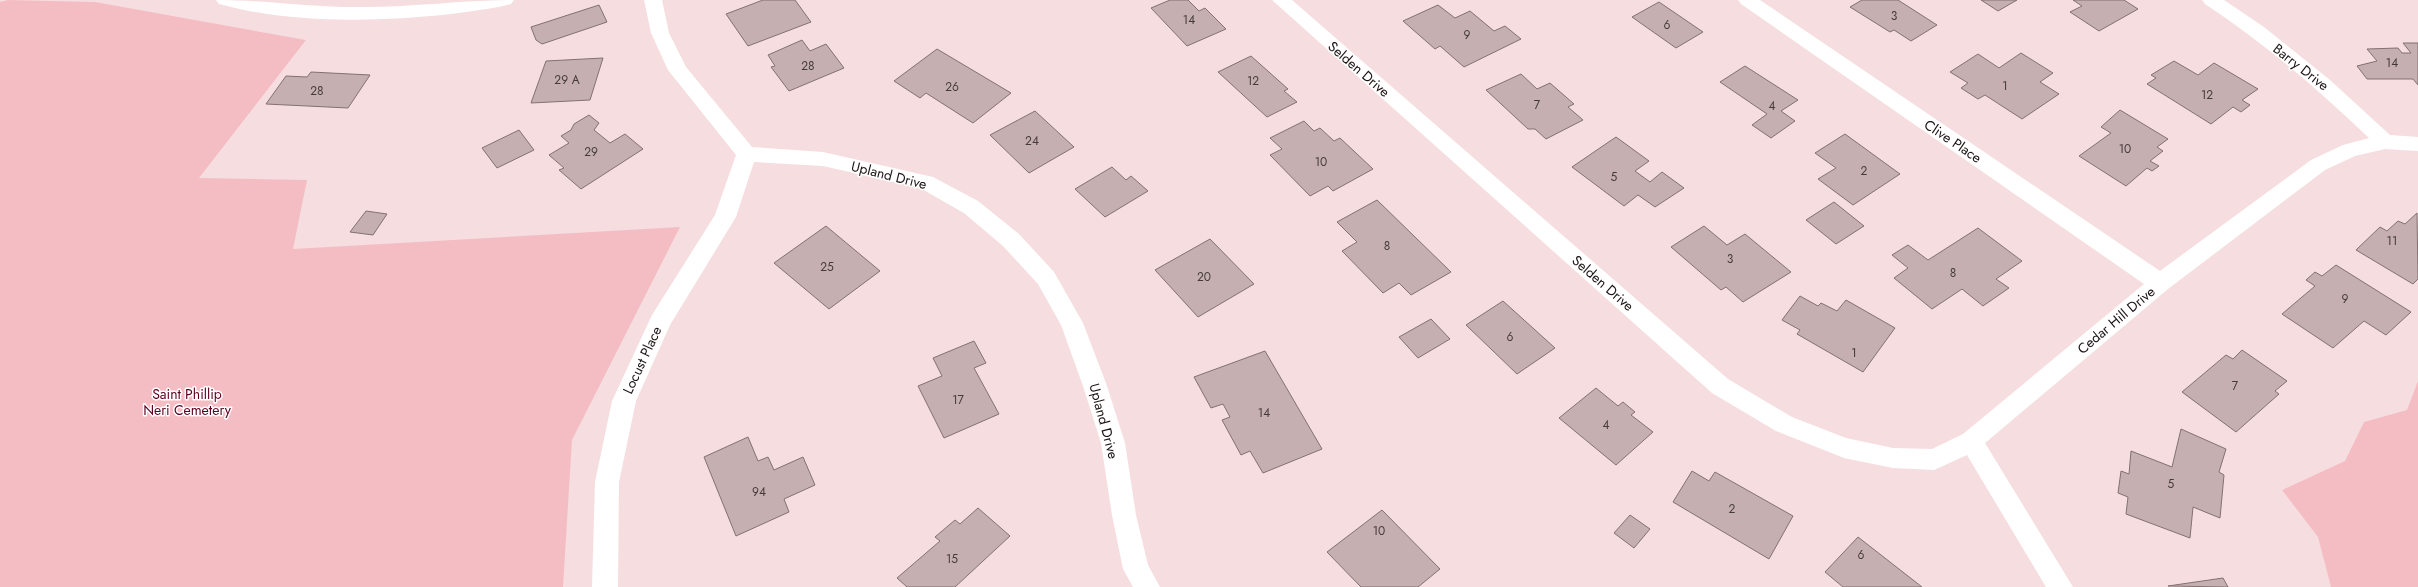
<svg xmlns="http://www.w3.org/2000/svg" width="2418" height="587" font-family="Jost,sans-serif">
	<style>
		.green { fill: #f4bdc3 }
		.building { fill: #c5afb1; stroke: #847071 }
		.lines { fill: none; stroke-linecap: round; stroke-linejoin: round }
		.street { fill: #fff; fill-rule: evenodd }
		.labels { text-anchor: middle; stroke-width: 3; stroke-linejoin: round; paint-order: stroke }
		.number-label { font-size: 12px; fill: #453a3a }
		.street-label { font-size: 14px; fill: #1a1313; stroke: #fff }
		.park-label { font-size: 14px; fill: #5a001e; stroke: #fff }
	</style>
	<rect width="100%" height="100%" fill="#f6dee0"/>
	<g class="green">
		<polygon points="8,0 95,2 306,40 199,178 307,180 293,249 680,227 572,440 563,587 0,587 0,2"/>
		<polygon points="2418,374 2418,587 2331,587 2318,537 2282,490 2345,461 2364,422 2407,410 2418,381"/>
	</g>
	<g class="building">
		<polygon points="763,0 795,0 811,22 748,46 726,14"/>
		<polygon points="1170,0 1188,0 1199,11 1205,8 1226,29 1187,46 1151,8"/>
		<polygon points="1862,0 1898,0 1937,25 1911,41 1894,30 1890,32 1850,7"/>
		<polygon points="1981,0 2017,0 1998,11"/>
		<polygon points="2073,0 2124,0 2138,9 2099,31 2070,12 2082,6"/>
		<polygon points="1659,2 1703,32 1676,48 1632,17"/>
		<polygon points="599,5 607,22 542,44 536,40 531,27"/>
		<polygon points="1438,5 1455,18 1470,11 1494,31 1505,26 1521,39 1464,67 1440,46 1435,49 1403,21"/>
		<polygon points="802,40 810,51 826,44 844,68 789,91 771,67 775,66 768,55"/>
		<polygon points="2403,43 2418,43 2418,85 2413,79 2367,79 2357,66 2377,61 2367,49 2398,48 2402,53 2411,53"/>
		<polygon points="937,49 1011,93 973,123 926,93 920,98 894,81"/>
		<polygon points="2021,53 2053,73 2040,82 2059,94 2022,119 1985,95 1978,99 1961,88 1968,83 1950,72 1978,54 1999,68"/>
		<polygon points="1251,56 1288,89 1284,91 1297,102 1267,117 1218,72"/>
		<polygon points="603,58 590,100 531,103 546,61"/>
		<polygon points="2174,61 2198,75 2214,63 2258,89 2242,100 2250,105 2241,112 2233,107 2211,124 2147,84 2156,78 2151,75"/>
		<polygon points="1745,66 1798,100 1781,111 1795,121 1771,138 1752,125 1767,114 1720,82"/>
		<polygon points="311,72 370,75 348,108 266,104 286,76 307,77"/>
		<polygon points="1521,74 1537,89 1550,83 1574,104 1568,107 1583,120 1546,139 1535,129 1528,129 1486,90"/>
		<polygon points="2120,110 2168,139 2157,147 2163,151 2150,161 2159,166 2152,171 2147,168 2126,186 2079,156 2111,133 2101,127"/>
		<polygon points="1035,111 1074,147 1029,173 990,135"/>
		<polygon points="589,115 599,123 594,130 610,143 625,134 643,149 581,189 559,170 564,168 549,155 569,143 561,136 571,130 574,124"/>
		<polygon points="1304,121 1314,131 1320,128 1334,141 1340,138 1373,169 1333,191 1328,186 1310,196 1270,155 1282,149 1270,138"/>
		<polygon points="519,130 534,150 497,168 482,148"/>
		<polygon points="1845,134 1900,174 1853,205 1818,179 1836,168 1815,153"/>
		<polygon points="1616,137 1649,161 1635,171 1650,182 1662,172 1684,188 1655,207 1638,195 1624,206 1572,167"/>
		<polygon points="1112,167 1126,180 1131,176 1148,191 1105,217 1075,189"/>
		<polygon points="1377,200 1451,272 1411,295 1399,283 1383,293 1342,251 1357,242 1337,222"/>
		<polygon points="1834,202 1864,226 1836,244 1806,220"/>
		<polygon points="366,211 387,214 373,235 350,232"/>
		<polygon points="2417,213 2418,279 2413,284 2356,250 2380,227 2387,231 2398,221 2405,224"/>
		<polygon points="826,226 880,271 829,309 774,263"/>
		<polygon points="1704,226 1727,245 1745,234 1791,272 1743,302 1726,287 1721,290 1671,247"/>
		<polygon points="1978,228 2022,261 1996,279 2009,288 1983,306 1962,289 1932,309 1894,278 1908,268 1892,255 1908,245 1928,260"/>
		<polygon points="1210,239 1254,284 1198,317 1155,270"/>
		<polygon points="2336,265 2411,312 2386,335 2364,321 2333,348 2282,314 2315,286 2306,280 2315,272 2322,276"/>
		<polygon points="1800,296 1818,306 1821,303 1837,311 1846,300 1895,328 1863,372 1797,334 1800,330 1782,320"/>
		<polygon points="1503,301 1555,348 1517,374 1466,325"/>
		<polygon points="1431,319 1450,339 1418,358 1399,337"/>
		<polygon points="974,341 986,363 974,368 999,414 944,438 918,386 942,376 933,358"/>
		<polygon points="2242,350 2287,381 2275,391 2279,394 2236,432 2182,392 2226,355 2233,359"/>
		<polygon points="1265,351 1322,449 1263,473 1250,451 1241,455 1222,420 1230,417 1223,404 1211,408 1194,377"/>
		<polygon points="1596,388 1618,406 1623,402 1635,412 1631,415 1653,432 1616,465 1559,418"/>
		<polygon points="2181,429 2226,449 2219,472 2224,475 2220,518 2193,507 2190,538 2126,514 2128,497 2118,493 2121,471 2129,474 2131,451 2172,467"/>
		<polygon points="748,437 758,461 768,457 774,470 803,457 815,485 784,499 789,512 736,536 704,457"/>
		<polygon points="1692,471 1709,481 1715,472 1793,516 1769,559 1673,502"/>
		<polygon points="978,508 1010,536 955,587 907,587 897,578 940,541 935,537 955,520 960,524"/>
		<polygon points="1382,510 1440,569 1418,587 1361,587 1327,552"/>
		<polygon points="1630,515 1650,529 1634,548 1614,533"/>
		<polygon points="1858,537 1922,587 1843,587 1825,572"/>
		<polygon points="2223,578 2228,587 2168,586"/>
	</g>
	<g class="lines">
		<g class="street">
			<path d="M216 0C266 0 315 8 365 7 415 7 464 0 514 0L511 4C492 9 471 11 451 14 376 22 293 24 219 4Z"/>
			<polygon points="644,0 662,0 669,33 686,67 752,147 823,152 933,177 978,201 1019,234 1054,272 1083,323 1107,386 1125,443 1136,515 1148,565 1160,587 1133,587 1123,569 1112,515 1101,443 1083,386 1061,325 1038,284 1003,246 964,213 920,188 823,166 754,162 736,217 670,325 636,401 619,482 618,587 592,587 595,482 612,401 652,315 715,215 736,155 668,70 651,33"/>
			<path d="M1272 0H1292L1728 379 1792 417 1846 438 1893 448 1932 449 1963 434 2144 284 1741 4 1738 0H1760L2160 271 2311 160 2343 145 2369 138C2318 89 2264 43 2205 4L2202 0H2224L2264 27 2330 80 2390 135 2418 137V151L2385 149 2355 156 2325 170 2168 289 1985 443 2073 587H2046L1967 455 1934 470 1893 468 1844 458 1776 431 1712 393Z"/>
		</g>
	</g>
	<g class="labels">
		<g class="number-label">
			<text x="1894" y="20">3</text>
			<text x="1189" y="24">14</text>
			<text x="1667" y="29">6</text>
			<text x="1467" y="39">9</text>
			<text x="2392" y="67">14</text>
			<text x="808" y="70">28</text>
			<text x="567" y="84">29 A</text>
			<text x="1253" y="85">12</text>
			<text x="2005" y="90">1</text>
			<text x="952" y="91">26</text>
			<text x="317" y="95">28</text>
			<text x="2207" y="99">12</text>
			<text x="1537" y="109">7</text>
			<text x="1772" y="110">4</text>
			<text x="1032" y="145">24</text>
			<text x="2125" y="153">10</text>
			<text x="591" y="156">29</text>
			<text x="1321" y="166">10</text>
			<text x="1864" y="175">2</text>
			<text x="1614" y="181">5</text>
			<text x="2392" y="245">11</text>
			<text x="1387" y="250">8</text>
			<text x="1730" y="263">3</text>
			<text x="827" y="271">25</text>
			<text x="1953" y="277">8</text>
			<text x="1204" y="281">20</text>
			<text x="2345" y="303">9</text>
			<text x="1510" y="341">6</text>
			<text x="1854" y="357">1</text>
			<text x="2235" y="390">7</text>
			<text x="958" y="404">17</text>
			<text x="1264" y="417">14</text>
			<text x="1606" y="429">4</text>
			<text x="2171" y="488">5</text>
			<text x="759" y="496">94</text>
			<text x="1732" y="513">2</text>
			<text x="1379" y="535">10</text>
			<text x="1861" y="559">6</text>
			<text x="952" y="563">15</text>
		</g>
		<g class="street-label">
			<text transform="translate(2301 67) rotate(38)" y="5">Barry Drive</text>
			<text transform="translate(1359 69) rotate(41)" y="5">Selden Drive</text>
			<text transform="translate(1953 141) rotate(34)" y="5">Clive Place</text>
			<text transform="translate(889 175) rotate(14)" y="5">Upland Drive</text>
			<text transform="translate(1603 283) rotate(41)" y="5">Selden Drive</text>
			<text transform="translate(2116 320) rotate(-40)" y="5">Cedar Hill Drive</text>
			<text transform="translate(642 360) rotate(-65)" y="5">Locust Place</text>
			<text transform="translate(1104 421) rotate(75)" y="5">Upland Drive</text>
		</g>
		<g class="park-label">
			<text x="187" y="399">Saint Phillip<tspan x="187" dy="16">Neri Cemetery</tspan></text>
		</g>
	</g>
</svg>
